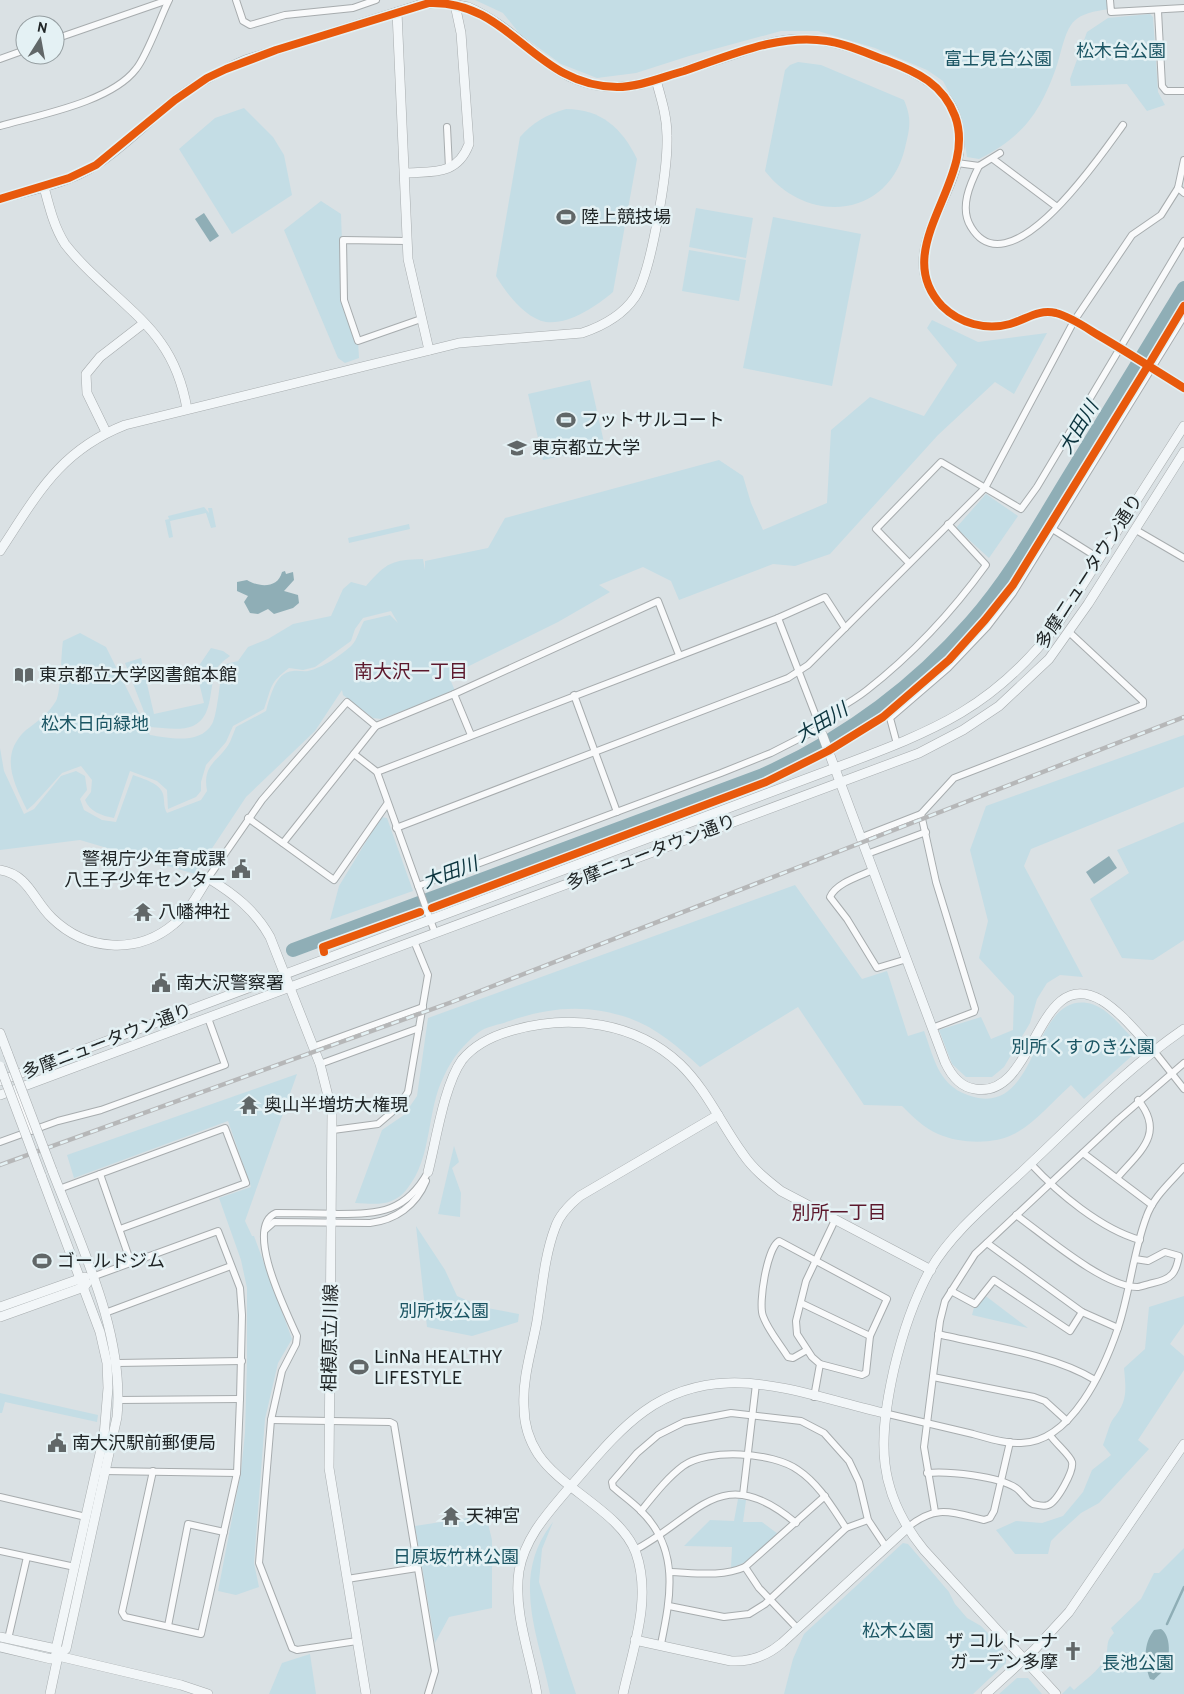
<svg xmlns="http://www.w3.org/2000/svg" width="1184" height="1694" font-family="Overpass,'Noto Sans JP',sans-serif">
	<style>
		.green { fill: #c4dde5 }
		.water { fill: #8faeb6 }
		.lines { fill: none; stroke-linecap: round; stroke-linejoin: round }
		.stream { stroke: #8faeb6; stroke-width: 2.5 }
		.river { stroke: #8faeb6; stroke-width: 14 }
		.street-casing { stroke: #a7acae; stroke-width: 8 }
		.secondary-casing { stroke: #a7acae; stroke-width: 10 }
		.street { stroke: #f9fafb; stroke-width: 6 }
		.secondary { stroke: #f2f6f8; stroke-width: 9 }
		.rail-casing { stroke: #b6b7b8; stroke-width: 4.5 }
		.rail { stroke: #e4f1f4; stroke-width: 2.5; stroke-dasharray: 8; stroke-linecap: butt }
		.secondary-bridge-casing { stroke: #a7acae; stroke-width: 10; stroke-linecap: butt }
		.secondary-bridge { stroke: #f2f6f8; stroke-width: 9 }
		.cycleway-casing { stroke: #e4f1f4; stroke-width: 11 }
		.cycleway { stroke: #e8590c; stroke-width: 8 }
		.labels { text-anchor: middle; stroke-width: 5; stroke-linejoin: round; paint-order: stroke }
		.park-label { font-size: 18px; fill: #1b5563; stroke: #e4f1f4 }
		.poi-label { font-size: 18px; fill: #202526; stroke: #e4f1f4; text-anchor: start }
		.street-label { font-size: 18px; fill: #202526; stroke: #e4f1f4 }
		.water-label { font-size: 19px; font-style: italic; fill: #0a333d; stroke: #e4f1f4 }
		.neighbourhood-label { font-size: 19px; fill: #5c182c; stroke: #e4f1f4 }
	</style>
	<rect width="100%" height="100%" fill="#dae1e4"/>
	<g class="green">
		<path d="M475 0H1108L1109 9C1096 11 1079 13 1071 25 1064 35 1061 53 1057 65 1041 112 1023 137 979 159L967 157 960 113 943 81 927 70 875 48 818 31H781L689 56 636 73 597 78 561 64 520 34 503 13Z"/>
		<polygon points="1150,14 1153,17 1158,92 1165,105 1147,111 1127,84 1071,86 1070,79 1087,32 1108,18"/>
		<path d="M798 62 821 65 904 100C912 119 910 128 905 148 888 219 807 225 765 171L785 70 790 65Z"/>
		<polygon points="244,108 273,137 284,155 292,195 232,234 179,149 215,118"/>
		<path d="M566 109C601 109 622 128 637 159L613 292C597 306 568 325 546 322 525 318 506 293 496 276L520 137C533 122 546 115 566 109Z"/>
		<polygon points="321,201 341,214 344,300 358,341 359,358 345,363 338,358 284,230"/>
		<polygon points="696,208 753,218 746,258 689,247"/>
		<polygon points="773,217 861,234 832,386 743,368"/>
		<polygon points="689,250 746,260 739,301 682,291"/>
		<path d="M932 320 978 342 1047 333 1014 394 995 382 938 435 830 554 795 566 773 564 679 600 671 581 643 567 599 585 610 592 558 622 467 667 450 679 455 691 381 719 373 718 343 695 342 690 315 731 246 797 195 874 80 840 0 850V748L4 771 24 814 34 809 61 776 76 771 85 776 87 790 80 799 84 810 102 820 116 822 133 775C143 779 160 783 163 794 165 801 163 806 167 813L201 800 207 791C202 763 219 762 230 742 232 737 234 732 236 727L266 711C270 698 275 672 293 671 298 670 303 672 308 671 322 668 342 655 352 645 357 640 360 628 364 621L390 615 398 623 391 611 363 618 355 629 351 641 315 667 303 670 289 668C269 683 272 687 264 709L233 726 226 742 206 765 201 782V791L196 797 168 809 167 790 157 781 130 771 114 818C102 816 89 811 85 800L91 792 92 780 81 766 62 773 34 804 27 810C12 780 0 754 26 730 37 722 49 713 56 701 61 693 61 653 63 641L80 633 106 647 150 735C169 738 200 745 212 724 217 716 220 681 222 670L226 664 238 661 248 647 268 639 293 624 331 616 343 589 351 582 366 586C387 562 392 560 423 559L425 570V561L488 548 505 518 719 460 743 476 751 503 763 530 827 503 831 430 870 397 924 416 957 365 927 328Z"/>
		<polygon points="590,380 605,447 543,460 528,394"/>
		<polygon points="986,494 1018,516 989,558 956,528"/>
		<polygon points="204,507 209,513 208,508 212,508 216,527 211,528 206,513 170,521 173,537 169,538 165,520 169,519 168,516"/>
		<polygon points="409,524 410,529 349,543 348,538"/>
		<path d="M211 648 223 651 230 656C223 661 217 666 215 673 209 690 213 717 193 726 181 731 163 728 150 727L125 663 141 658 154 714 204 703 196 670Z"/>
		<polygon points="1184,735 1184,787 1031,849 1024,866 1083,977 1060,975 1047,983 1037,999 1030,1023 1004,1067 992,1077 966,1077 952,1064 939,1030 981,1017 991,1039 1013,1030 1014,996 979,958 988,921 970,850 986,806"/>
		<polygon points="381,817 387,818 413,891 330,920 339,886"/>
		<polygon points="1184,822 1184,940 1153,960 1122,958 1090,899 1129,873 1117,850"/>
		<path d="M795 885 862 979 887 971 908 1036 924 1031C935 1061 939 1088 974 1097 1039 1114 1031 995 1087 1003 1106 1005 1124 1030 1137 1043L1135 1053 1084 1099 1071 1085C1053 1101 1037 1121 1016 1133 994 1145 961 1144 938 1134 924 1128 912 1116 902 1106L864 1105 798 1007 700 1067C678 1047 657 1028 629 1018 585 1003 547 1007 504 1023 496 1025 486 1027 479 1032 464 1044 452 1058 444 1076 426 1111 433 1157 407 1189 393 1207 376 1204 355 1203L382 1130 404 1115 417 1096 428 1018Z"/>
		<polygon points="297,1074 245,1221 252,1236 254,1236 292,1339 278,1363 265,1419 254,1563 259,1587 236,1595 218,1591 241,1472 245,1433 247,1362 247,1288 241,1260 219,1198 251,1187 228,1121 74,1178 67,1155"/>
		<polygon points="454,1146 459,1162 452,1168 461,1193 460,1217 438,1214"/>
		<polygon points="416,1226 445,1270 457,1296 482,1307 519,1314 518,1322 472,1336 427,1327"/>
		<polygon points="983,1294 1028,1328 972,1315 975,1304"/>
		<path d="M1184 1296V1324L1170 1344 1184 1356V1370L1138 1440 1149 1449 1099 1503 1081 1513 1059 1533 1051 1541 1048 1554H1015L996 1530 1016 1521 1042 1523 1063 1516 1083 1492 1092 1470 1111 1455 1103 1445C1106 1438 1109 1425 1113 1419 1128 1401 1126 1390 1124 1368L1145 1349 1149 1307Z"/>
		<polygon points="0,1393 98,1415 97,1422 5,1402 2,1413 0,1413"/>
		<polygon points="738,1499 746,1500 743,1522 762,1522 778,1534 748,1561 731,1568 732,1547 684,1546 710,1520 734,1521"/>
		<polygon points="486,1515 492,1540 492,1608 449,1617 435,1643 415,1526"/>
		<path d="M553 1522 542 1549 539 1582 576 1694H550C538 1634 510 1576 553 1522Z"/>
		<polygon points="903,1543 908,1544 949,1592 955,1604 967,1618 981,1626 996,1641 1006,1654 1006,1663 973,1694 784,1694 793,1659 804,1634"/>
		<path d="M1184 1548V1694H1062L1070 1686 1074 1690C1084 1681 1099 1671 1105 1658 1110 1646 1104 1643 1114 1633L1111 1628 1141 1599 1154 1573H1159Z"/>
		<polygon points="310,1654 316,1694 269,1694 282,1663"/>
		<polygon points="1017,1678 1028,1678 1042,1694 999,1694"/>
	</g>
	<g class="water">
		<polygon points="204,213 219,236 210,242 195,219"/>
		<path d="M285 571 286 574 293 572 294 580 284 591 298 595 299 603 293 608 274 614 268 609 258 614 250 613 244 602 248 596 237 591V582L247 580C258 587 278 589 282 572Z"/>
		<polygon points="1109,856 1117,868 1094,884 1086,872"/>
		<path d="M1161 1629C1171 1635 1171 1658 1164 1669 1162 1673 1157 1676 1154 1680L1150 1679C1144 1663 1143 1644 1154 1630Z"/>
	</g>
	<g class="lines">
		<polyline class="stream" points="1167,1624 1184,1587"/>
		<path class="river" d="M293 950 763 775C843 739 914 687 971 622 1010 578 1038 527 1068 478 1107 415 1145 351 1184 288"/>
		<g class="street-casing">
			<g id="street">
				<polyline points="236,0 243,21 250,25 285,15 353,8 376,0"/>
				<polyline points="1110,0 1111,12 1184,8"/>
				<polyline points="1158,11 1162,86 1166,91 1184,91"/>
				<polyline points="55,39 168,0"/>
				<polyline points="0,59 25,50"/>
				<path d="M0 126C39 115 111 102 136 69 147 56 160 18 169 0"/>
				<polyline points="447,127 449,168"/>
				<polyline points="993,159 1057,207"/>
				<polyline points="957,163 979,166 1000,153"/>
				<path d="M979 166C970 184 959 208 971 227 1010 292 1103 152 1123 125"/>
				<polyline points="1178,188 1184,193"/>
				<polyline points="407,241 343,240 344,300 358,341 421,319"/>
				<polyline points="1054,530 1100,559"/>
				<polyline points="1136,530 1184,558"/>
				<polyline points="909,563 876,529 941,462 1021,509 1037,487 1184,241"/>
				<polyline points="778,618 819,724"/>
				<polyline points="454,694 471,735"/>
				<polyline points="574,695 617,812"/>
				<path d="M818 721C834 711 852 702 867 690 913 654 952 612 986 565L948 524"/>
				<polyline points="897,744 890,718 948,668 987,627 1013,593 1184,316"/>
				<polyline points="354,754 377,772 435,933"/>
				<polyline points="377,772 778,618 825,597 845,628"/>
				<polyline points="921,814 936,882 975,1009 974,1012 932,1028"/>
				<polyline points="248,818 334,880 387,804"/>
				<polyline points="396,828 788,678 808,665 985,488 1074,321 1132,235 1161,215 1178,188 1184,160"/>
				<polyline points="862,837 921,814 954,778 1143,705 1143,701 1069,632"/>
				<polyline points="283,843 376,726 454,694 658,601 679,655"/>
				<polyline points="867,854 926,832"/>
				<path d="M873 870C860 876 836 883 830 897L847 919 877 968 907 959"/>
				<polyline points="208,878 262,800 347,702 376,726"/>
				<polyline points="418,886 721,773 771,753 820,728"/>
				<polyline points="313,1047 423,1007"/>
				<polyline points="1154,1051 1184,1089"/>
				<polyline points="320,1064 419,1028"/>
				<polyline points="16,1089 31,1131"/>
				<polyline points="333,1130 378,1124 398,1107 408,1092 428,975 414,941"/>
				<polyline points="0,1142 58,1121 101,1110 225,1065 208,1018"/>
				<polyline points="1083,1153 1152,1205"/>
				<path d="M1031 1164C1058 1193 1101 1229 1140 1240"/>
				<polyline points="100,1174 131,1263"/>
				<path d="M1117 1178C1139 1152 1166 1134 1138 1100"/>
				<polyline points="59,1189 225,1128 246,1183 120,1229"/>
				<path d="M1016 1215C1044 1235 1105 1288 1138 1287 1143 1286 1149 1284 1153 1283 1172 1279 1176 1273 1179 1256L1165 1252 1148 1261 1135 1259"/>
				<path d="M265 1230 274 1222 370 1223C395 1220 416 1206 426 1181"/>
				<polyline points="987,1243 1082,1312 1118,1328"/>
				<polyline points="92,1277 218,1231 240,1288 242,1315 240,1399 237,1473 201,1634 125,1617 122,1612 153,1471"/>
				<polyline points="951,1291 975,1304 994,1280 1070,1331 1082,1312"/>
				<polyline points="801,1303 870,1336"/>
				<polyline points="105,1313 231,1266"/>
				<path d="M938 1334C987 1346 1053 1354 1095 1380"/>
				<path d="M807 1350 793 1358 788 1357C780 1344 768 1330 763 1316 758 1304 767 1248 779 1241L887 1299 870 1336 866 1373 862 1375 820 1364"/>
				<polyline points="117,1363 242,1361"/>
				<polyline points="933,1377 1034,1397 1045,1401 1067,1421"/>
				<polyline points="814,1397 820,1364 812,1357 797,1334 796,1321 806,1281 835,1220"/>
				<polyline points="118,1400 240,1399"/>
				<path d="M884 1413C914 1420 943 1427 973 1434 988 1438 1005 1444 1021 1443 1072 1442 1104 1369 1118 1328 1130 1292 1133 1253 1146 1218 1153 1197 1170 1183 1184 1167"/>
				<polyline points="271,1420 390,1422 394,1424 435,1671 428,1694"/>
				<polyline points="103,1471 237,1473"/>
				<path d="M927 1473C948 1471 998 1476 1016 1488 1022 1492 1026 1500 1033 1504 1038 1505 1043 1507 1048 1505 1057 1502 1074 1471 1072 1462 1070 1455 1055 1443 1050 1435"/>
				<polyline points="743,1495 756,1384"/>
				<polyline points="0,1497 86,1517"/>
				<path d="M641 1511C654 1495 667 1478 683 1466 708 1448 773 1452 798 1470 819 1484 832 1507 846 1528"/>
				<polyline points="935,1512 924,1447 940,1321 945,1301 975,1254 1119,1119 1184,1063"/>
				<path d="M907 1528C935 1504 951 1512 984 1520L990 1518 994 1511 1010 1442"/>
				<path d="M635 1550C699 1516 721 1460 796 1523"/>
				<polyline points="0,1551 75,1567"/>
				<polyline points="745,1567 759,1588 798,1629"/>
				<path d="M671 1572C696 1573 722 1577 745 1567L825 1496"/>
				<polyline points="347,1579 417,1568"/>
				<polyline points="669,1606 724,1617 749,1614 765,1604 846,1528 868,1520"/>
				<polyline points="168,1626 188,1524 224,1532"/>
				<polyline points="8,1639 27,1557"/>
				<path d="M357 1641 297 1650 292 1648 259 1563 271 1420 282 1371 296 1344 297 1336C287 1313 243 1227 276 1213 297 1213 317 1213 338 1214 380 1214 406 1212 428 1172"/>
				<path d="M661 1644C671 1596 680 1548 640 1510 632 1502 622 1495 613 1487L612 1482 637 1453 658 1435 684 1422 731 1413 801 1421 824 1433 849 1461 859 1482 868 1520 886 1547"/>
			</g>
		</g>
		<g class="secondary-casing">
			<g id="secondary">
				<path d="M468 7C534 35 556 102 642 84 672 75 702 65 732 55 750 49 769 42 787 40 819 36 846 45 875 56 921 74 965 91 959 151 954 202 895 255 941 305 959 324 988 331 1013 323 1029 317 1039 310 1056 313 1072 317 1086 328 1100 336 1128 353 1156 370 1184 388"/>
				<polyline points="397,12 408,259 429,350"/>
				<path d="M405 173C433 171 457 176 469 144L461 33 454 0"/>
				<path d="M44 187C49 206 54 227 65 244 75 257 87 269 99 280 144 322 176 344 187 409"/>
				<path d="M0 199C32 190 68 183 96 165 125 146 149 120 176 99 197 83 220 71 245 60L397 12 419 5 441 2"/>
				<polyline points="106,432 87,393 86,374 100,357 144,323"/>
				<path d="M0 551C37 495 59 451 125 425L459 343 582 333C603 326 622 316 635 297 652 271 668 168 667 136 667 116 661 98 656 80"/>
				<path d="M822 734 945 1062C951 1075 960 1087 975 1089 1036 1100 1036 963 1101 1000 1121 1012 1138 1034 1154 1051"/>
				<path d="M0 870C29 875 33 900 52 918 86 951 137 955 174 924 189 912 198 894 208 878 234 894 255 910 270 937L320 1064 332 1112 329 1468 366 1694"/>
				<polyline points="0,1033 8,1054"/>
				<path d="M0 1081 835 768C933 731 994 709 1059 622L1184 426"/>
				<polyline points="0,1095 919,753 963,730 999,706 1049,659 1088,604 1184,452"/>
				<path d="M428 1172C436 1141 444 1085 462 1060 475 1044 495 1035 514 1030 571 1014 635 1022 680 1064 707 1090 721 1124 743 1154 753 1169 767 1180 781 1191L931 1270"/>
				<polyline points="41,1175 100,1332 107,1363 108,1388 104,1436 56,1649 58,1656 50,1694"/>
				<polyline points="0,1307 85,1277"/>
				<polyline points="0,1317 84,1287 87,1283"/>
				<polyline points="0,1637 56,1649"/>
				<path d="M635 1640 731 1661C750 1662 768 1655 782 1643L907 1528"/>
				<path d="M0 1647 51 1659 66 1649 117 1417C125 1334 81 1246 52 1170"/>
				<polyline points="58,1656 181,1685 208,1694"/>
				<path d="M537 1694C530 1654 513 1611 519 1571 525 1537 548 1513 569 1488 616 1435 650 1386 728 1383 778 1381 835 1402 884 1413"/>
				<path d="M623 1694C633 1648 652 1599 636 1553 621 1512 562 1490 538 1454 529 1440 524 1424 524 1407 522 1379 532 1349 537 1321 542 1291 544 1257 555 1228 559 1215 569 1205 580 1196L718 1115"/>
				<polyline points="986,1694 1035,1649 1069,1612 1184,1444"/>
				<path d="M1056 1694 924 1550C876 1491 878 1440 894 1369 902 1335 913 1301 930 1270 954 1229 994 1199 1028 1166 1078 1119 1127 1068 1184 1029"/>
			</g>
		</g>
		<use href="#street" class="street"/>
		<use href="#secondary" class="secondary"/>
		<g class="rail-casing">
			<polyline id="rail" points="0,1165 452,1002 1184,717"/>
		</g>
		<use href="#rail" class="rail"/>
		<g class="secondary-bridge-casing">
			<g id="secondary-bridge">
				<polyline points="441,2 468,7"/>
				<polyline points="8,1054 52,1170"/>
				<polyline points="0,1066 41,1175"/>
			</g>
		</g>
		<use href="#secondary-bridge" class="secondary-bridge"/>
		<g class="cycleway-casing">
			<g id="cycleway">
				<path d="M0 199 69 178 96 165 175 100 207 78 226 69 276 50 429 3C511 0 533 86 617 87 640 87 662 77 684 71 729 56 779 33 827 41 848 44 868 54 888 61 917 72 943 84 955 116 979 180 887 248 942 306 959 323 986 331 1010 324 1027 319 1038 309 1056 313 1071 317 1085 327 1098 335 1127 352 1155 370 1184 388"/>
				<polyline points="1151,361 1184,306"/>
				<polyline points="432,908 766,782 828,751 883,717 949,660 985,620 1013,585 1146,369"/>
				<polyline points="324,952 323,947 420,912"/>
			</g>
		</g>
		<use href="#cycleway" class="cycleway"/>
	</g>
	<defs>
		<g id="stadium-bare" transform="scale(1.5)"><path d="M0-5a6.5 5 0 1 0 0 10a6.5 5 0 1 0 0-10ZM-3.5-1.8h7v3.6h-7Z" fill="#616768" stroke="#e4f1f4" stroke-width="2.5" paint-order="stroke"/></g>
		<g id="university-bare" transform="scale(1.5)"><path d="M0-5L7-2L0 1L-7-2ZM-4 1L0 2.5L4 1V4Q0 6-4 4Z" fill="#616768" stroke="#e4f1f4" stroke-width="2.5" paint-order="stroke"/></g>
		<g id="library-bare" transform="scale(1.5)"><path d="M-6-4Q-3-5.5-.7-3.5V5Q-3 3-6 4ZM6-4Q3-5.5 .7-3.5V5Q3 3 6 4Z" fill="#616768" stroke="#e4f1f4" stroke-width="2.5" paint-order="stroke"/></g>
		<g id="civic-bare" transform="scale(1.5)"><path d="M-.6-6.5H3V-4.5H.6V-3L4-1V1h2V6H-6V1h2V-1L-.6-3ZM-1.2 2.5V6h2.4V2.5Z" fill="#616768" stroke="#e4f1f4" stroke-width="2.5" paint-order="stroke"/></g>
		<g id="temple-bare" transform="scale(1.5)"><path d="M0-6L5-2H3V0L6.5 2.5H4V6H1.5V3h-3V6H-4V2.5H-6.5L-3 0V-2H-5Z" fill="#616768" stroke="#e4f1f4" stroke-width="2.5" paint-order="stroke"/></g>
		<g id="church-bare" transform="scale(1.5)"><path d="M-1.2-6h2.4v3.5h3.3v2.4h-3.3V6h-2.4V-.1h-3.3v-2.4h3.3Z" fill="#616768" stroke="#e4f1f4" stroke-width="2.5" paint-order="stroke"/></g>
	</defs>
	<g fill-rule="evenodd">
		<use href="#stadium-bare" x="566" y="217"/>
		<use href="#stadium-bare" x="566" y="420"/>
		<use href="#university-bare" x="517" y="448"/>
		<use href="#library-bare" x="24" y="675"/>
		<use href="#civic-bare" x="241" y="869"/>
		<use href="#temple-bare" x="143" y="912"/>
		<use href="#civic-bare" x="161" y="983"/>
		<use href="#temple-bare" x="249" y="1105"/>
		<use href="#stadium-bare" x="42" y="1261"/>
		<use href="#stadium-bare" x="359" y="1367"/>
		<use href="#civic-bare" x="57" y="1443"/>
		<use href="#temple-bare" x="451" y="1516"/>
		<use href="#church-bare" x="1073" y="1651"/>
	</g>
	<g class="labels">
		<g class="park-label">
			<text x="1121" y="57">松木台公園</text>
			<text x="998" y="65">富士見台公園</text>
			<text x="95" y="730">松木日向緑地</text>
			<text x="1083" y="1053">別所くすのき公園</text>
			<text x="444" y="1317">別所坂公園</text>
			<text x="456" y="1563">日原坂竹林公園</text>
			<text x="898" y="1637">松木公園</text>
			<text x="1138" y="1669">長池公園</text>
		</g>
		<g class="poi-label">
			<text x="581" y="223">陸上競技場</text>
			<text x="581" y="426">フットサルコート</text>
			<text x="532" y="454">東京都立大学</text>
			<text x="39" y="681">東京都立大学図書館本館</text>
			<text x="226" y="865" text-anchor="end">警視庁少年育成課<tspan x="226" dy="21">八王子少年センター</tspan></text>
			<text x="158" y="918">八幡神社</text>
			<text x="176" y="989">南大沢警察署</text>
			<text x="264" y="1111">奥山半増坊大権現</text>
			<text x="57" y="1267">ゴールドジム</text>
			<text x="374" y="1363">LinNa HEALTHY<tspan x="374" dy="21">LIFESTYLE</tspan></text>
			<text x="72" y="1449">南大沢駅前郵便局</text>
			<text x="466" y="1522">天神宮</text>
			<text x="1058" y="1647" text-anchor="end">ザ コルトーナ<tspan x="1058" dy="21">ガーデン多摩</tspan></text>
		</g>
		<g class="street-label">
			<text transform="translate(1089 571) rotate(-57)" y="6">多摩ニュータウン通り</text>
			<text transform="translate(651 852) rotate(-21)" y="6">多摩ニュータウン通り</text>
			<text transform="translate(107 1041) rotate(-21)" y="6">多摩ニュータウン通り</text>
			<text transform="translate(330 1338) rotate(-89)" y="6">相模原立川線</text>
		</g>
		<g class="water-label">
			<text transform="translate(1078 427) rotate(-59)" y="7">大田川</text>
			<text transform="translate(821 722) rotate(-31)" y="7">大田川</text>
			<text transform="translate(450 872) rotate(-20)" y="7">大田川</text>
		</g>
		<g class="neighbourhood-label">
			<text x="411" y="678">南大沢一丁目</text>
			<text x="839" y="1219">別所一丁目</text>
		</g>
	</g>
	<g transform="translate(40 40) rotate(11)"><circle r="24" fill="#e4f1f4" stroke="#969fa2"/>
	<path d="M0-4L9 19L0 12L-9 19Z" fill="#616768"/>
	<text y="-8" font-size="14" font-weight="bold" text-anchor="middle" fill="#202526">N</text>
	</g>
</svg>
